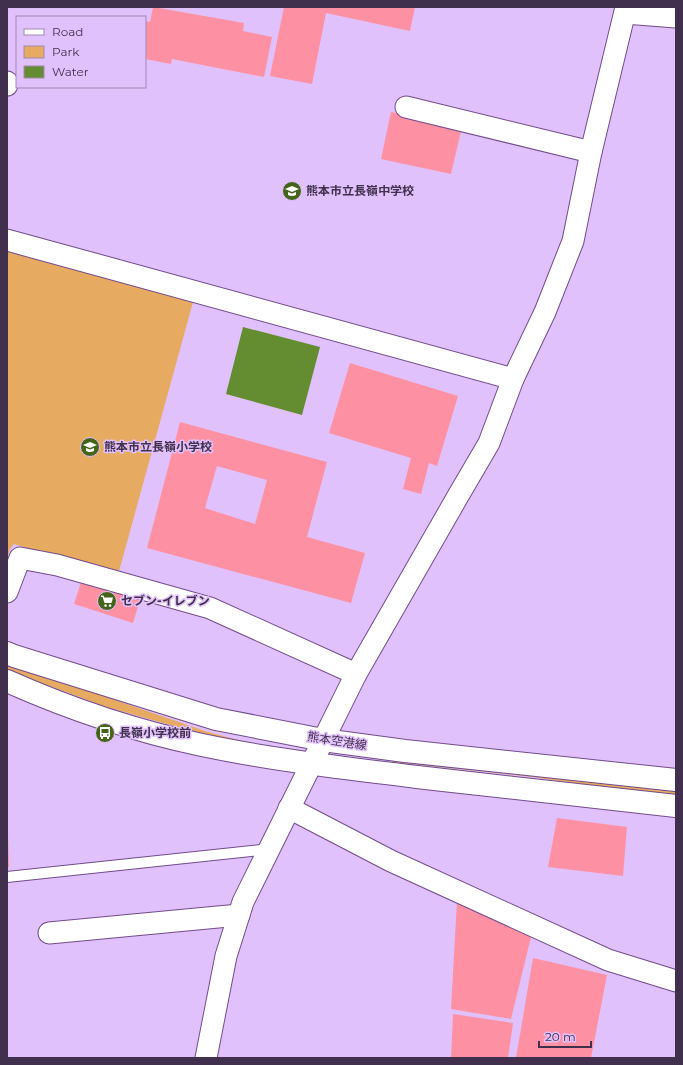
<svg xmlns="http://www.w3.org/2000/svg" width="683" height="1065" font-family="Montserrat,'Noto Sans JP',sans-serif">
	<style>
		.green { fill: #e6aa61 }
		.water { fill: #638d30 }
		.building { fill: #fd91a3; fill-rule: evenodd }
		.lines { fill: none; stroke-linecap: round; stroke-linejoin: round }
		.lane-casing { stroke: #724c8c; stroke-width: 12 }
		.street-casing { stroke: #724c8c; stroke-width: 23 }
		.secondary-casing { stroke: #724c8c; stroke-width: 24 }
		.lane { stroke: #fff; stroke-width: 10 }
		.street { stroke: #fff; stroke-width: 21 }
		.secondary { stroke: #fff; stroke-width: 22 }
		.labels { text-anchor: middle; stroke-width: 3; stroke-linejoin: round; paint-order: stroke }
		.poi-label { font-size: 12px; font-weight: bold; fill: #41304d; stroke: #e1c1fb; text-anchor: start }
		.street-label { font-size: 12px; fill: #41304d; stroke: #e1c1fb }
	</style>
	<rect width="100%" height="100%" fill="#e1c1fb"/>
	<g class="green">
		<polygon points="7,251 193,302 118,575 14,544 10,549 7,559"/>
		<polygon points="7,660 37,673 208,732 257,745 209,736 103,706 7,670"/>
		<polygon points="393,759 676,791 676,796 623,791 533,777 392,762"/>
	</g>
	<polygon class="water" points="243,327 320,347 302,415 226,394"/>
	<g class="building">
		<polygon points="153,7 244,23 243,31 272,37 264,77 172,59 171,64 145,59 145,21 150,22"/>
		<polygon points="284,7 415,7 410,31 326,13 312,84 270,76"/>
		<polygon points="391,112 462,127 451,174 381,159"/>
		<polygon points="350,363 458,396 437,466 429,463 421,494 403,489 411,458 329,433"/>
		<path d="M180 422 327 462 307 537 365 553 351 603 147 548ZM217 466 267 480 255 524 205 508Z"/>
		<polygon points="82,579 141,597 133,623 74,604"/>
		<polygon points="557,818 627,827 623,876 548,867"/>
		<polygon points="7,835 8,835 9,867 7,868"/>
		<polygon points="457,901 532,933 511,1019 451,1009"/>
		<polygon points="533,958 607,975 591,1058 516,1058"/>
		<polygon points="453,1014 513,1023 508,1058 451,1058"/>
	</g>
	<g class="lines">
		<g class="lane-casing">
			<polyline id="lane" points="7,877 270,849"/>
		</g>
		<g class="street-casing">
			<g id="street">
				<polyline points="625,13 676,17"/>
				<polyline points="7,82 7,85"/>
				<polyline points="406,107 591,152"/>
				<polyline points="7,240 513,379"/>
				<polyline points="7,592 20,558 57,565 210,608 356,674"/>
				<polyline points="289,808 391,861 608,960 676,981"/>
				<polyline points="49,933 239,915"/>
				<polyline points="206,1058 226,956 243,902 356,674 458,496 489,443 513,379 545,312 573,241 591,152 626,7"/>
			</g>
		</g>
		<g class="secondary-casing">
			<g id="secondary">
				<polyline points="7,653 14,656 216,719 323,740 405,751 676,780"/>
				<path d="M7 681C70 709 135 731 202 745 273 760 345 768 417 777 503 787 589 796 676 806"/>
			</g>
		</g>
		<use href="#lane" class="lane"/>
		<use href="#street" class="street"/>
		<use href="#secondary" class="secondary"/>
	</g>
	<defs>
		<g id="school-disc" transform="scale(1)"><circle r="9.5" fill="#44641a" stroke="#e1c1fb"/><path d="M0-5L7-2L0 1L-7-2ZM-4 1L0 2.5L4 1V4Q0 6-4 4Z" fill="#fff"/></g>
		<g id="supermarket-disc" transform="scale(1)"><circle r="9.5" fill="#44641a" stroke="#e1c1fb"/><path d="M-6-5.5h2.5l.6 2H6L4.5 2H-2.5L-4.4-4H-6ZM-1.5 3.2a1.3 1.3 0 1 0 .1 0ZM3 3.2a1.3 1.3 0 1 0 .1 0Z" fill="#fff"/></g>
		<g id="bus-disc" transform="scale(1)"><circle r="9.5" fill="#44641a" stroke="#e1c1fb"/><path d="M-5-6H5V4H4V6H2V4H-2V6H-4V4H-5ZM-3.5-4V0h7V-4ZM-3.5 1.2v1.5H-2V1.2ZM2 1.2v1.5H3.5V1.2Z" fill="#fff"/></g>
	</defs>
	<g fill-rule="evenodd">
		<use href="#school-disc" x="292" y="191"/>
		<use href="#school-disc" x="90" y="447"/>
		<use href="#supermarket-disc" x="107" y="601"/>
		<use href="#bus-disc" x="105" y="733"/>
	</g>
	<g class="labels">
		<g class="poi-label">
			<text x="306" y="195">熊本市立長嶺中学校</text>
			<text x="104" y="451">熊本市立長嶺小学校</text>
			<text x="121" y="605">セブン-イレブン</text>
			<text x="119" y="737">長嶺小学校前</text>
		</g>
		<g class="street-label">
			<text transform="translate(337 741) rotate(9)" y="4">熊本空港線</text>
		</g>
	</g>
	<rect width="683" height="1065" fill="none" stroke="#41304d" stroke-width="16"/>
	<rect x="16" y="16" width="130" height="72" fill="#e1c1fb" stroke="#a187b5"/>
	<rect x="24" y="29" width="20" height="6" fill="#ffffff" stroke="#a187b5"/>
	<text x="52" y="36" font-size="12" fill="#41304d">Road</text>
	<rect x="24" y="46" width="20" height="12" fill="#e6aa61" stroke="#a187b5"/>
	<text x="52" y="56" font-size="12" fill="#41304d">Park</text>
	<rect x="24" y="66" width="20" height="12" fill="#638d30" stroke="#a187b5"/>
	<text x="52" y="76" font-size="12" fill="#41304d">Water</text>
	<path d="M539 1041v6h52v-6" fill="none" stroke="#41304d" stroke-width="2"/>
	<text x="545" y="1041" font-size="12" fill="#41304d" stroke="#e1c1fb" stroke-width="3" paint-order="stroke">20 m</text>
</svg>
